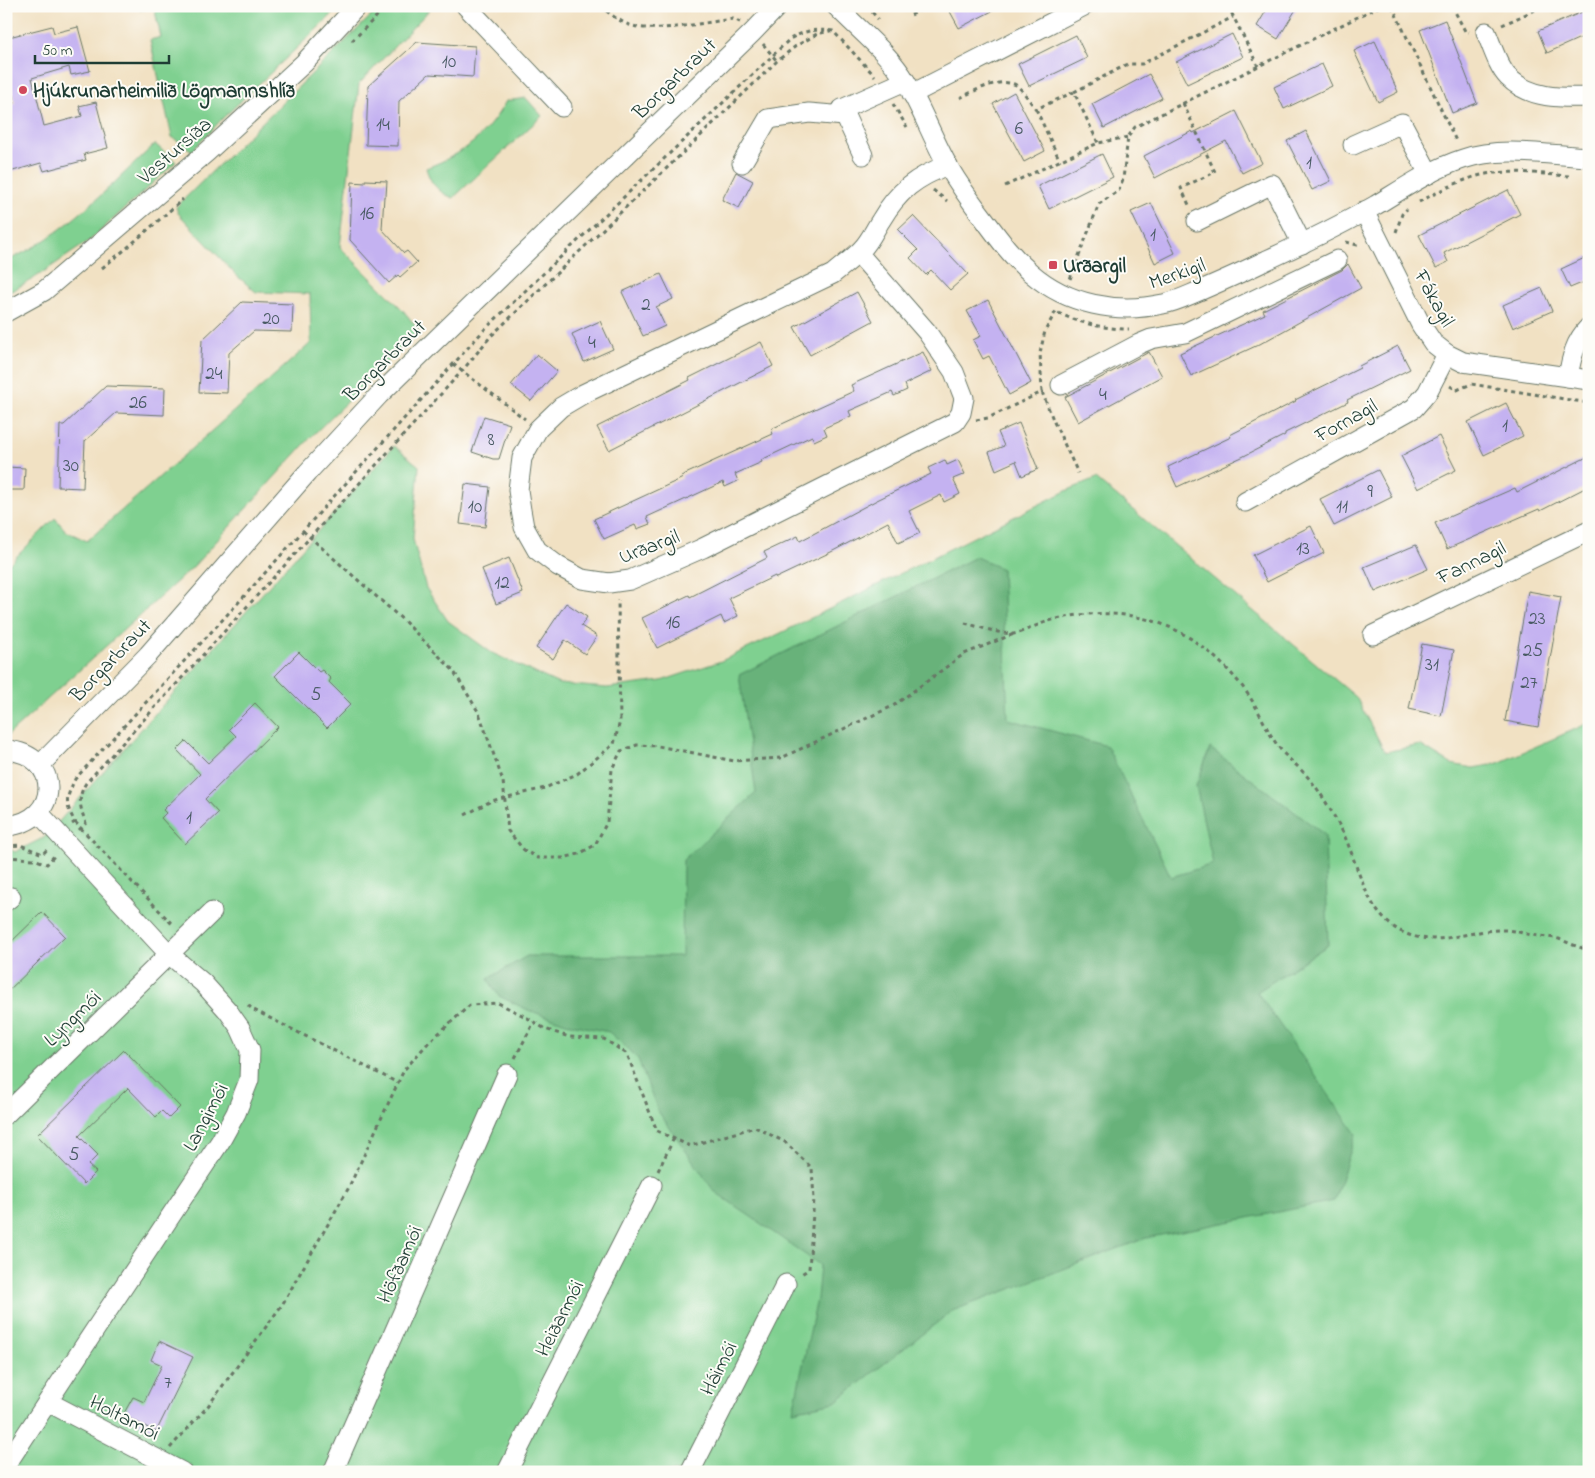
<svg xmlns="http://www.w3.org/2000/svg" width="1595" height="1478" font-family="'Indie Flower',sans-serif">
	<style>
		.green { fill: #7fd090; stroke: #4f8662 }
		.forest { fill: #67b27a; stroke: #437857 }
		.building { fill: #c4b2f1 }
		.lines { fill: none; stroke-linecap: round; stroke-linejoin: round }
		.minor-casing { stroke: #687666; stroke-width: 21 }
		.path { stroke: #687666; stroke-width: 3; stroke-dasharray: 4 4; stroke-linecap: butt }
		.minor { stroke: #fff; stroke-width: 19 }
		.poi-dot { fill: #d1495b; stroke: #fdfcf7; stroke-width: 2 }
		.labels { text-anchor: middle; stroke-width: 4; stroke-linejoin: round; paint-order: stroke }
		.number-label { font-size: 19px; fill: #485a63 }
		.street-label { font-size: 21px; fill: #1f3d34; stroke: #fdfcf7 }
		.poi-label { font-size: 21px; font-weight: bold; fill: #1f3d34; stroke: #fdfcf7; text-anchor: start }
	</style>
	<rect width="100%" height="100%" fill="#fdfcf7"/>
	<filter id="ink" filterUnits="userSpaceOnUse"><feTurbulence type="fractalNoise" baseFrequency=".02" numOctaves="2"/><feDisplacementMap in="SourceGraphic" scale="10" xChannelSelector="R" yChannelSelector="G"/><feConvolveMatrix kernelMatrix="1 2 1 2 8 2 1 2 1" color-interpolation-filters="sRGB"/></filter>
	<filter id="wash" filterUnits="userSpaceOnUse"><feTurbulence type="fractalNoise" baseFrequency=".0096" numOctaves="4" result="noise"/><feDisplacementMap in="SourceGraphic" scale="20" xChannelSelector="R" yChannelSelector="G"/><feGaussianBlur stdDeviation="1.12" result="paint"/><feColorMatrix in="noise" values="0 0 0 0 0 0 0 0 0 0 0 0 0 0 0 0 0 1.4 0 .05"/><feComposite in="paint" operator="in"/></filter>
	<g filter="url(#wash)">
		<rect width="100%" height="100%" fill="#f1e1c3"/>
		<g class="green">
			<polygon points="139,6 339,6 336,11 223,118 192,151 172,137 150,40 161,37 154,7 140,10"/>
			<polygon points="381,6 433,6 359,84 340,247 402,309 419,330 311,437 193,567 6,737 6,567 55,518 66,531 87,541 311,343 310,294 256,292 236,275 178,213 176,207"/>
			<path d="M526 98 542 116 453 198C438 192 430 183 426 168 464 154 486 136 506 101Z"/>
			<path d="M155 144 176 162 89 241 33 279 6 294V261C62 238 111 185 155 144Z"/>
			<polygon points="394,446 419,466 413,539 426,588 448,621 492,653 559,684 607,688 661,681 721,661 781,633 1068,490 1096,479 1356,697 1385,752 1420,745 1451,764 1473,768 1496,764 1589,723 1589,1472 6,1472 6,847 15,852 45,837"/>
		</g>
		<polygon class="forest" points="976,557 1002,569 1008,719 1107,746 1171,877 1213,864 1196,786 1210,748 1325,835 1328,945 1257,992 1356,1134 1334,1201 1146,1238 952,1311 835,1402 793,1411 817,1299 820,1265 714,1191 658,1111 637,1057 609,1032 566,1023 528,1010 499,996 488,979 527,956 682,956 683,860 756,793 739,675"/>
		<g id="blocks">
			<g class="building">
				<polygon points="947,6 1002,6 959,28"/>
				<polygon points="1269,6 1298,6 1278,39 1257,26"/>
				<polygon points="1589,9 1589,34 1547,53 1538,31"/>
				<polygon points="1445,20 1477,103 1452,113 1420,30"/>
				<polygon points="52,26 54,33 78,27 90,71 71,75 69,67 32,78 44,126 82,116 79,106 96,102 108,148 84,154 86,160 44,171 41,163 6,173 6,106 15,103 6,71 6,46 11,45 9,37"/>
				<polygon points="1232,34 1243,57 1187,84 1176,62"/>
				<polygon points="1076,35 1087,58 1029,86 1018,64"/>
				<polygon points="1375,41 1398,92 1378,102 1354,51"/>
				<polygon points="417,42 475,46 473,77 429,74 399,101 398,146 366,145 368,86"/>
				<polygon points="1322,64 1332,86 1284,109 1274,87"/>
				<polygon points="1149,74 1162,98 1104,128 1092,104"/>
				<polygon points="1014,92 1045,151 1024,162 993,104"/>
				<polygon points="1236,111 1262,163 1242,173 1226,141 1155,178 1144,156 1192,131 1193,133"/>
				<polygon points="1306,131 1331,181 1312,190 1287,141"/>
				<polygon points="1102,154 1113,177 1049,209 1038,186"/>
				<polygon points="736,172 753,181 739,208 722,200"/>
				<polygon points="365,180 387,181 386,196 384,196 382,229 404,253 407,251 417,262 400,277 398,275 389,283 350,240 352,182 365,183"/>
				<polygon points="1508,190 1520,214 1444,253 1448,262 1436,268 1419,235"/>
				<polygon points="1151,203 1175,253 1155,263 1131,212"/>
				<polygon points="913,216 968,274 950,290 931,270 926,275 910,258 918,250 898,230"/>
				<polygon points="1589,256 1589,280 1570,288 1561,269"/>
				<polygon points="1348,264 1361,288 1258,345 1191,376 1180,353 1265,314 1263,310 1342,270"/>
				<polygon points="661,274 673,299 656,307 665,326 643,336 622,292"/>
				<polygon points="1542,288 1552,311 1513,328 1503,305"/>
				<polygon points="857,292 873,321 810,355 794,327"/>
				<polygon points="988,300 1031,383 1009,395 989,356 983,359 973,340 981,336 967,311"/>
				<polygon points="242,302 293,304 292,332 254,331 229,353 227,393 199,392 202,340"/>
				<polygon points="600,321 613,349 584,362 572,334"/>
				<polygon points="761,342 773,366 609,450 597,427 690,380 689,378"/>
				<polygon points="1398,346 1410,369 1347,400 1348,402 1285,433 1285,435 1242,457 1177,487 1168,467 1231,437 1230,435 1296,401 1295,400 1360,368 1359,366"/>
				<polygon points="923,352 932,371 905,384 907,390 894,396 892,392 849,411 851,416 824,428 827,435 814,441 812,436 761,460 762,462 735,474 738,481 725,487 723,482 647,517 650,524 637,529 635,525 604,539 594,519 683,478 681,476 773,434 771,429 854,391 851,385"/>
				<polygon points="1149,352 1162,376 1078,422 1065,397"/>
				<polygon points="537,354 557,371 531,401 511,385"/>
				<polygon points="106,386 165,388 164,415 116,413 85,441 83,488 58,487 60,425 64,425"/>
				<polygon points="1506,403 1523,436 1484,455 1468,422"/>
				<polygon points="484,416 510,424 499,459 493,459 472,452"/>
				<polygon points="1019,423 1038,469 1022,476 1016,461 996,470 989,452 1004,446 998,432"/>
				<polygon points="1439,436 1456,470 1418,489 1401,456"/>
				<polygon points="1589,456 1589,486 1540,511 1539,509 1447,549 1435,523 1515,488 1517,492"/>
				<polygon points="945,460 947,465 958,460 965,474 953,479 960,494 944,502 941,495 909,511 920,533 898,543 888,522 831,552 776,578 775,576 729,598 738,616 724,623 721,616 657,648 642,618 689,595 690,597 767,558 764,552 798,536 800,541 877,500 931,474 928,468"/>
				<polygon points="6,467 25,468 24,490 6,490"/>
				<polygon points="1378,470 1392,497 1334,526 1320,499"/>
				<polygon points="465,484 490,487 485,527 460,524"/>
				<polygon points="1311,526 1324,553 1267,582 1253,555"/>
				<polygon points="1416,545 1428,569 1375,592 1364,567"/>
				<polygon points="509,558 523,593 496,604 482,569"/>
				<polygon points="1528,591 1561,597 1538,727 1505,721"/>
				<polygon points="566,603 587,617 581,626 597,636 585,654 565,640 553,659 536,648"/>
				<polygon points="1422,644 1454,650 1441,716 1409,709"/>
				<polygon points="299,652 319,672 322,670 331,679 329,682 351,704 327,728 275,676"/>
				<polygon points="255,703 278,727 205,799 218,813 185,844 161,818 166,813 163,810 200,774 177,750 186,741 208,763 236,736 229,729"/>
				<polygon points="42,912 65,936 6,993 6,947"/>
				<polygon points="124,1050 180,1107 169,1118 162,1111 156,1117 128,1088 79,1136 98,1155 88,1165 96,1172 84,1184 37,1135"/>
				<polygon points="159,1341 193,1357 156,1432 123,1415 133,1397 144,1402 162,1365 151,1360"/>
			</g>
		</g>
	</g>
	<g filter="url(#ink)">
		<use href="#blocks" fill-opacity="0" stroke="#687666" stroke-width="1"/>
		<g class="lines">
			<g class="minor-casing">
				<g id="minor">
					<polyline points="466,6 562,107"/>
					<path d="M836 6C859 30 889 53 906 82 922 109 933 139 948 166 959 185 972 203 985 220 999 239 1013 258 1031 273 1068 305 1117 314 1163 304 1175 302 1187 296 1199 291 1222 281 1245 271 1267 260 1304 243 1341 225 1376 205 1404 188 1432 169 1463 159 1502 146 1548 155 1589 157"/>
					<path d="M1486 32C1492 46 1498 67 1508 77 1530 99 1561 98 1589 97"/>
					<polyline points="912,94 1084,6"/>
					<polyline points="1353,145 1402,123 1429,174"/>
					<polyline points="863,155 842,109 905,81"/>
					<polyline points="742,163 768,119 809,113 845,116"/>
					<polyline points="1364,211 1421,325 1433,343 1447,354 1463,362 1589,380"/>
					<polyline points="1197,221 1272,184 1302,244"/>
					<path d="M858 253 927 332 954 372 964 398 961 413 955 422 703 548 630 580 609 583 582 579 558 566 537 550 524 527 521 510 518 490 522 458 538 429 561 407 583 394 833 274C842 266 854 258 862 249 870 241 875 229 881 220 898 191 916 177 948 165"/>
					<polyline points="6,312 44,291 207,152 304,63 357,6"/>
					<path d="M1568 377C1571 359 1575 341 1589 327"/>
					<polyline points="1061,385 1139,344 1151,339 1185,333 1337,260"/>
					<polyline points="1245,502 1414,408 1427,393 1447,354"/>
					<polyline points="1373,635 1589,531"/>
					<path d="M6 750C62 754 62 822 6 826"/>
					<polyline points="40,765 148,655 307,473 379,395 752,33 778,6"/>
					<polyline points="6,901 11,897"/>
					<polyline points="6,1114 212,912"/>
					<polyline points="48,1402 182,1472"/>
					<polyline points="6,1465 108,1310 220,1142 236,1113 249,1080 250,1050 240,1028 228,1011 203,983 169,954 39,813"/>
					<polyline points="333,1472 507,1074"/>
					<polyline points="507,1472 652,1185"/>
					<polyline points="690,1472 786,1284"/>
				</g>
			</g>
			<g class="path">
				<path d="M600 6C610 14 621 23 633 26 659 33 705 22 733 19L740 22"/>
				<polyline points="867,6 878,19"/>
				<polyline points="1228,6 1258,66"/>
				<polyline points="1392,6 1457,143"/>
				<polyline points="1452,6 1465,31 1469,32"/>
				<polyline points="911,15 928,6"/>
				<polyline points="1502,25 1544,6"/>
				<polyline points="352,41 379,14 384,6"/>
				<polyline points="763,44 777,61"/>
				<polyline points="1074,92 1128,64 1142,64 1233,17"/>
				<path d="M960 98C974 91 1000 77 1016 85 1023 90 1030 102 1036 109L1074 92 1098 143"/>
				<polyline points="1183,103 1215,172 1181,188 1190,207"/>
				<polyline points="893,104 907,127"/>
				<polyline points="1036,109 1060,161"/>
				<polyline points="1005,186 1098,143 1128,137"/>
				<polyline points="933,190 947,201"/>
				<path d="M1419 202C1434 194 1451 185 1468 179 1499 167 1536 174 1569 176"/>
				<polyline points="1396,232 1402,214 1407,209"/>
				<polyline points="1346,242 1361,246"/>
				<polyline points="102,268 127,248 183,199"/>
				<polyline points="1070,279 1099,204 1119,190 1123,179 1128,137 1135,127 1380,6"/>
				<path d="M1058 313C1080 323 1104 329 1129 329"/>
				<polyline points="453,364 525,419"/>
				<polyline points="1450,386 1457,390 1471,384 1589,403"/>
				<polyline points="1042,392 1054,422 1078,473"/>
				<polyline points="976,420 988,418 1042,392 1040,353 1045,331 1057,309"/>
				<polyline points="303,531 405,622 453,670 479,713 503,781 508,831 524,850 538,858 563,858 579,854 595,845 607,822 612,769 621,751 637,745 658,746 734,761 781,758 893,706 964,654 1014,634"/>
				<path d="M965 623C980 627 997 633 1012 634 1019 634 1041 623 1049 621 1087 610 1131 611 1167 626 1199 639 1235 672 1253 702 1262 717 1269 735 1281 750 1287 758 1296 764 1303 772 1318 787 1329 807 1339 825 1359 860 1362 912 1402 932 1438 949 1468 929 1504 930 1513 930 1522 933 1531 935 1540 936 1550 937 1559 939 1570 943 1577 948 1589 949"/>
				<polyline points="465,815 491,801 545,788 577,774 614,744 620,721 618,600"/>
				<polyline points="75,822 173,925"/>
				<path d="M72 824 75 822C64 802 66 799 75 779L238 603 484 330 790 39C806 30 814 29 833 31L875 76"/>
				<path d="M79 830 86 823C80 808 77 797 86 783L462 371 491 336 691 145 777 61 796 46 817 34 830 31"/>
				<polyline points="6,846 20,845 43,854 48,848"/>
				<polyline points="6,857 34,859 47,864 56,854"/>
				<polyline points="248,1005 252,1009 398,1083"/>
				<polyline points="515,1058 534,1022"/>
				<polyline points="658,1171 674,1138"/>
				<polyline points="170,1448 208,1406 282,1305 348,1189 404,1070 429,1042 470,1005 498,1003 526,1017 545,1029 569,1037 604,1039 627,1054 657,1131 690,1146 755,1127 785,1142 812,1168 814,1199 809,1269 800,1275"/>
			</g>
			<use href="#minor" class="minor"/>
		</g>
	</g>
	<g class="poi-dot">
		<circle cx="23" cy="90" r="5"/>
		<rect x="1048" y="260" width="10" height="10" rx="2.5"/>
	</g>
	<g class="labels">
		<g class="number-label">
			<text x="449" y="67">10</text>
			<text x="383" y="130">14</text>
			<text x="1019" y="134">6</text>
			<text x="1309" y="168">1</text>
			<text x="367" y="219">16</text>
			<text x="1153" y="240">1</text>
			<text x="646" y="310">2</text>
			<text x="271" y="324">20</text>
			<text x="592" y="348">4</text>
			<text x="214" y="379">24</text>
			<text x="1103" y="400">4</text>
			<text x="138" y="408">26</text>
			<text x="1505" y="431">1</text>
			<text x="491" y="445">8</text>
			<text x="71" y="471">30</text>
			<text x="1370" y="497">9</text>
			<text x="475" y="512">10</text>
			<text x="1342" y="512">11</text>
			<text x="1303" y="554">13</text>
			<text x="502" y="588">12</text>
			<text x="1537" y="624">23</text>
			<text x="673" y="628">16</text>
			<text x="1533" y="656">25</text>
			<text x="1432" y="670">31</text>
			<text x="1529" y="688">27</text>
			<text x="316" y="700">5</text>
			<text x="189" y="823">1</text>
			<text x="74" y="1160">5</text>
			<text x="168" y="1388">7</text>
		</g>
		<g class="street-label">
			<text transform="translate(674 78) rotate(-44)" y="7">Borgarbraut</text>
			<text transform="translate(174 150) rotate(-41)" y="7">Vestursíða</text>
			<text transform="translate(1177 273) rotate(-19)" y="7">Merkigil</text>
			<text transform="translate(1435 298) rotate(61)" y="7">Fákagil</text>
			<text transform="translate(384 360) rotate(-45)" y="7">Borgarbraut</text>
			<text transform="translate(1346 420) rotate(-29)" y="7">Fornagil</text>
			<text transform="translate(649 546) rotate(-21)" y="7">Urðargil</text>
			<text transform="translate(1471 562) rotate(-26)" y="7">Fannagil</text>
			<text transform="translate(110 660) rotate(-46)" y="7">Borgarbraut</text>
			<text transform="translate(72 1018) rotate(-44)" y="7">Lyngmói</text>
			<text transform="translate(205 1117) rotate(-62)" y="7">Langimói</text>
			<text transform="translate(399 1264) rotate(-66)" y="7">Höfðamói</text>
			<text transform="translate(559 1318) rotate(-63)" y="7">Heiðarmói</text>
			<text transform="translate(718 1368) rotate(-63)" y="7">Háimói</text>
			<text transform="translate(125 1417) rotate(27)" y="7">Holtamói</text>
		</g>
		<g class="poi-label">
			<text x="33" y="97">Hjúkrunarheimilið Lögmannshlíð</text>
			<text x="1063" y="272">Urðargil</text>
		</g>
	</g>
	<rect width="1595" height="1478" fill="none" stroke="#fdfcf7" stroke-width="25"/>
	<path d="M35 55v8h134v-8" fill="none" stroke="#1f3d34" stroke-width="2.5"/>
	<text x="42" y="55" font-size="15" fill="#1f3d34" stroke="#fdfcf7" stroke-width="4" paint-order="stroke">50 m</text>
</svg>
